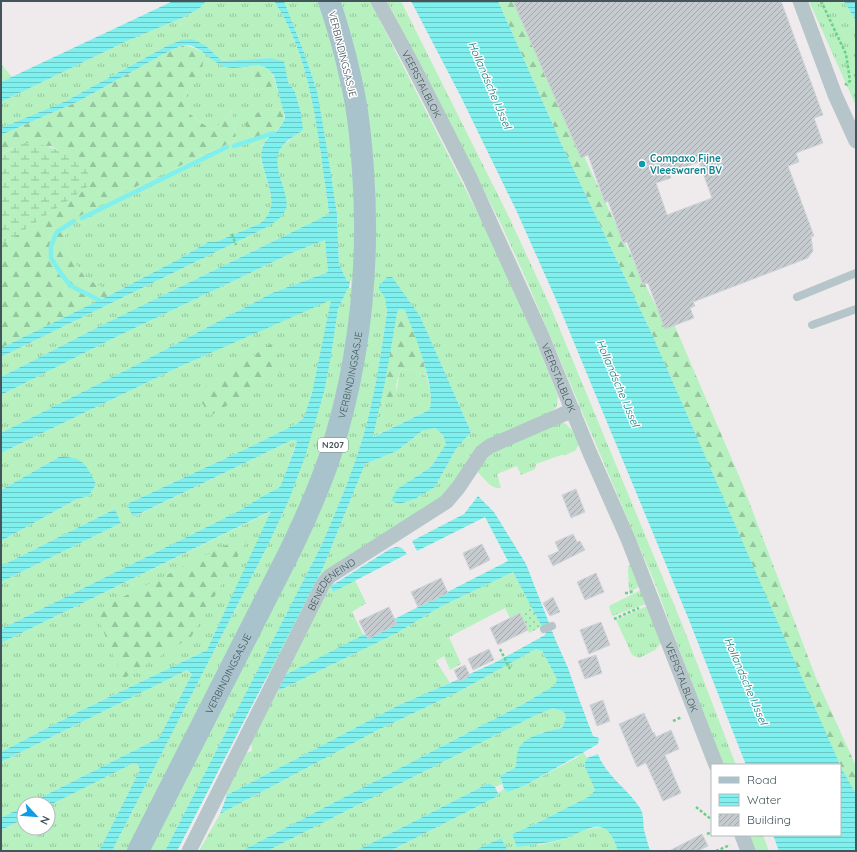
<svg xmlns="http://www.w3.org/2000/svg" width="857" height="852" font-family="Quicksand,sans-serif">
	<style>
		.grass { fill: url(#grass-tufts) }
		.forest { fill: url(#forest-firs) }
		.wetland { fill: url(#wetland-marsh) }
		.park { fill: url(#park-dots) }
		.water { fill: url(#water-rules); fill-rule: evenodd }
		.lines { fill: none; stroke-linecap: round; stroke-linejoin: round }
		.stream { stroke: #80f0ef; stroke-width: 4.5 }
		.building { fill: url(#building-hatch); stroke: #cfd4d8; fill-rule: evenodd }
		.path { stroke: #6cd089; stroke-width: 2.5; stroke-dasharray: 3 2; stroke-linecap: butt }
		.lane { stroke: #b6c5ca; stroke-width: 8 }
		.street { stroke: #b6c5ca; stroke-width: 15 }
		.primary { stroke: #a9c3cd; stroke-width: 22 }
		.culture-dot { fill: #0f9aa8; stroke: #fff; stroke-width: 1.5 }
		.labels { text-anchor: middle; stroke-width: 3; stroke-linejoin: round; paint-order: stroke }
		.shield { fill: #fff; stroke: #7b878c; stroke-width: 1 }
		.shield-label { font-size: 9px; font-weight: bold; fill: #43545a }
		.street-label { font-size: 10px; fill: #43545a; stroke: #fff }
		.culture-label { font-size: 10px; font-weight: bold; fill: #0d838f; stroke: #fff; text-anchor: start }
		.water-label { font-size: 11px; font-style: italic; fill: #087e7c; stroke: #fff }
	</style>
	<defs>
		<pattern id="grass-tufts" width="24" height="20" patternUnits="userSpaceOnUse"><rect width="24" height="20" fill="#b6f1bf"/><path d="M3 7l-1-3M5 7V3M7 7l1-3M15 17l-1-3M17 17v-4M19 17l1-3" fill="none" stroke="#96c69e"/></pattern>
		<pattern id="forest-firs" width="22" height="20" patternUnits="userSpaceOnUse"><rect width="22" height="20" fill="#b6f1bf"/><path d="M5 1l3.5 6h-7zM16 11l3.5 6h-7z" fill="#96c69e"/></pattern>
		<pattern id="wetland-marsh" width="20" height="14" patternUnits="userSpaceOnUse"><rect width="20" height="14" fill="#b6f1bf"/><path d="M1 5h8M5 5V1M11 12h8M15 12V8" fill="none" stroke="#96c69e"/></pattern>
		<pattern id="park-dots" width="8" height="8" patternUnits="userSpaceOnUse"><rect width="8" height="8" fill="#b6f1bf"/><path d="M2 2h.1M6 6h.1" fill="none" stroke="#96c69e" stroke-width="1.8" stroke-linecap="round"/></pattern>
		<pattern id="water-rules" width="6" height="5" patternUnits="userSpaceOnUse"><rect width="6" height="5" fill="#80f0ef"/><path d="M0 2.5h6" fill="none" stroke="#6ac5c5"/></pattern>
		<pattern id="building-hatch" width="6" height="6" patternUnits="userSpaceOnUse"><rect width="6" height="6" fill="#c5cbcf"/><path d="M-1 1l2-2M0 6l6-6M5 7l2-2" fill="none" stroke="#a2a7ab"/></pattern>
	</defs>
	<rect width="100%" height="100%" fill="#efebec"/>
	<g class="grass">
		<path d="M206 1H274C314 63 319 143 329 214L102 325 1 377V357L265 228 285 212 286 198 277 166V157L282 146 291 139 301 113 295 92 288 82 284 68 270 58 222 61 205 45 181 40 165 47 66 101 1 128V102L127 41 182 18 200 8Z"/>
		<polygon points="284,1 320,1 346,104 357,195 352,315 331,418 304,499 129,851 112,851 269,543 288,502 331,356 338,309 348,288 351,288 351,281 347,281 339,264 337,214 317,91 305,55"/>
		<path d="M339 1H370L507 271 558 396 557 406 550 413 478 447 468 459 451 488 435 504 327 574 273 672 265 679 323 568 365 464 397 451 422 431 435 428 443 435 446 444 431 467 397 489 392 501 400 504 415 499 435 487 456 449 471 432 420 316 381 290 385 298 387 312C383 340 379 368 373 396 363 448 342 498 321 546L165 851H148L199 752 366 342Z"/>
		<polygon points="387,1 401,1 509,217 551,308 682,624 736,765 722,765 654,581 525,277 501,224"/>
		<polygon points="809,1 844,1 856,21 856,106"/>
		<path d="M204 53 227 67 250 66 255 91 276 85 283 108 254 113 245 125C249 134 254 141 262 146 262 150 260 155 261 159 265 181 283 207 259 224L218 241 208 242 179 259 112 294 85 277 68 253 64 239 67 228 72 220 82 213 149 180 236 140 232 111 214 130C206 125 190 118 187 108 184 102 187 94 187 88L195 82Z"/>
		<polygon points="1,64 12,77 1,82"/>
		<polygon points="325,240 328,272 272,293 136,365 1,433 1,395 120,335 294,252"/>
		<polygon points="332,299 312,393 304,417 298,423 252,446 127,504 134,517 292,440 297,441 280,487 261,497 237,512 1,629 1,582 121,523 115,509 1,566 1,541 77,499 89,496 96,484 81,461 59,457 1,490 1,453 179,367"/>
		<path d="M411 369 427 377C429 387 434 401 429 410L372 437 379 407C387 403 393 397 397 388 399 382 397 378 401 370Z"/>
		<path d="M561 422 566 424 572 430 578 440V446L576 450 565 455H561L536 464 535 469 521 475 517 466 497 474 501 488C491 490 483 477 476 470L485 456Z"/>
		<polygon points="272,511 207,650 74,714 1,752 1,643"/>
		<polygon points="630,564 639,587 629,592 628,568"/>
		<polygon points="513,572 532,607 510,618 505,608 449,637 461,664 450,670 444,656 436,661 450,683 399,705 227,795 224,794 243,754 252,751 251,740 278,691 397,633 440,607"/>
		<polygon points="355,580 366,603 352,612 364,636 285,675 320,602 331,586 333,592"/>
		<polygon points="641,590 646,604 612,616 609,606"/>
		<polygon points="647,606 661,643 655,650 639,658 632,655 616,620"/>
		<polygon points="536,649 542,651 557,679 555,685 525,703 241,851 199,851 220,814 378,730 460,691"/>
		<polygon points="187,670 192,674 159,738 28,804 24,804 24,806 1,818 1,762"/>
		<polygon points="553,708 564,712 566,718 562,728 540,733 520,747 516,767 500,776 502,784 495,787 489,783 356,851 267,851 532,717"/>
		<polygon points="583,752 587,758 584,765 595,790 590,796 533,825 512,834 539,845 564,839 585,830 600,827 605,829 611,834 618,851 508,851 501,838 473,851 390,851 496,797 498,793 504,789 508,792 526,785 576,758"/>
		<polygon points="134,763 138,765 140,770 99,851 1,851 1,830 24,819 24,828 48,828 48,806"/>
		<polygon points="749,835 763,835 769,851 755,851"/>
	</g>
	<g class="forest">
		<polygon points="498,1 518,1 565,115 607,206 664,323 674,324 742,483 816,678 856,766 856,794 848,781 834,754 651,332 561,143"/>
		<path d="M185 45 194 48 204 53 202 70 195 82 187 88C187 94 185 102 187 108 190 118 205 125 214 130L232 111 236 140 149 180 72 220 67 228 64 239 68 253 85 277 112 294 1 348V244L20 233 85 189 81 163 51 146 12 148 1 155V135L79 101 171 50Z"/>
		<path d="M255 65C270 66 272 72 276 85L255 91 250 66Z"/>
		<path d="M283 108C286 126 282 125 270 135 267 138 265 143 262 146 254 141 249 134 245 125L248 117 254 113Z"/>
		<path d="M399 309H403C411 318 425 363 427 377L411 369 401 370C391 389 404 393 379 407L397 313Z"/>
		<polygon points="271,344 285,369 210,416 196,393"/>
		<polygon points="252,532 191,637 123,679 95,611"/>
	</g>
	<path class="wetland" d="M22 143C40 143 54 147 70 156 74 158 78 160 81 163 87 168 89 175 91 182L85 189 20 233 1 244V155Z"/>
	<polygon class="park" points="532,607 541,625 543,626 529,633 520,613"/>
	<g class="water">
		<polygon points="173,1 206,1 200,8 182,18 127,41 1,102 1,82"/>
		<path d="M274 1H284L305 55 317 91 326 143 337 214 339 264 347 281H350L349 288H348L338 309 331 356 324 392 305 457 288 502 269 543 112 851H99L140 770 138 765 134 763 48 806V804H28L159 738 192 674 187 670 1 762V752L74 714 207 650 271 511 1 643V629L237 512 261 497 280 487 295 448 297 441 292 440 133 517 127 504 252 446 298 423 304 417 312 393 331 300 179 367 1 453V433L136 365 272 293 328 272 325 240 294 252 120 335 1 395V377L102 325 329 214C327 194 323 174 321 154 313 100 304 47 274 1Z"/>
		<polygon points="411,1 498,1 561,143 651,332 840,765 746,765 689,620 558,304 517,212 460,95"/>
		<polygon points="844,1 856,1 856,21"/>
		<path d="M192 39 205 45 222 61 270 58 284 61 288 82 295 92 301 113 303 130C296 135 286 140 281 148 268 168 295 198 284 213 279 220 272 224 265 228L1 357V348L112 294 179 259 208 242 218 241 259 224C279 210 270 190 264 170 263 165 261 160 261 155 263 133 281 135 285 117L274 76C261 55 244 72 226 67 213 64 199 44 185 45 181 45 175 49 171 50L79 101 1 135V128L66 101 165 47 181 40Z"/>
		<path d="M387 277H392L420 316 471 432 456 449 435 487 415 499 400 504 391 501 397 489 431 467 446 444 443 435 435 428 422 431 397 451 365 464 323 568 177 851H165L321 546C342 498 363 448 373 396 379 368 383 340 387 312L385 298 379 289V283H382ZM399 309H403L405 311C413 329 438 393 429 410L373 437 386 377 397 313Z"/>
		<path d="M59 457C84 457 85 463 96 484L89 496 77 499 1 541V490Z"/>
		<path d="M478 496 494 512 526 564 556 641 568 668 576 691 593 736 599 738 598 744 526 785 508 792 504 789 500 776 516 767C517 761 516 753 519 748 526 735 549 731 562 728L566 718 564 712 553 708 532 717 267 851H241L525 703 555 685 557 679 542 651 536 649 460 691 378 730 220 814 227 795 399 705 450 683 496 662 545 635 546 631 544 626 541 625 513 572 440 607 397 633 278 691 285 675 508 561 485 517 417 551 412 541 464 514Z"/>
		<polygon points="115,509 121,523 1,582 1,566"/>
		<polygon points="396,547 402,548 407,554 333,592 331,586 390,549"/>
		<path d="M598 754C606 776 627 788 640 808 644 814 643 823 644 830 646 837 648 844 650 851H618C615 843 611 829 600 827 589 825 573 837 563 839 547 843 532 845 517 847L512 834 533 825 590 796 595 790 584 765 587 758Z"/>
		<polygon points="840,766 856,794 856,851 779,851 773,835 840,835"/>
		<polygon points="489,783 495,787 498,793 496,797 390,851 356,851"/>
		<polygon points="24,806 24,819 1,830 1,818"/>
		<polygon points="501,838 508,851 473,851"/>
	</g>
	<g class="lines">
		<g class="stream">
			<polyline points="234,146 274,133"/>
			<polyline points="82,218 227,147"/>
			<polyline points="74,221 57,232 51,246 51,258 62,275 71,286 99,300"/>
		</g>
	</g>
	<g class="building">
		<path d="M513 1H781L823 115 814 118 823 143 796 153 799 162 788 166 814 236 811 237 813 251 808 258 693 302 695 306 690 308 694 318 665 329 648 283 643 285 627 242 623 243 608 201 605 203 588 155 581 158ZM699 162 712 198 667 215 656 183 671 178 669 173Z"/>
		<polygon points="576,489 585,512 571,518 562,495"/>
		<polygon points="573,534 577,542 580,541 585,550 553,566 548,556 559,551 555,542"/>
		<polygon points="482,544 490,560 470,570 463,553"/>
		<polygon points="596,573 604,592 585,600 577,582"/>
		<polygon points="441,578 448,593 418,607 411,592"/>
		<polygon points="553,597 560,612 550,616 543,603"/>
		<polygon points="389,607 397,624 368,639 359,621"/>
		<polygon points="520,613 528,630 498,645 490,628"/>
		<polygon points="601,622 610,645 589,654 580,630"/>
		<polygon points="489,649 494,660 473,670 468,659"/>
		<polygon points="596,655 602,673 585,679 578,661"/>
		<polygon points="465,665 470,676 459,681 454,670"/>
		<polygon points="603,700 610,721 597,726 590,705"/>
		<polygon points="644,713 653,733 654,732 656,737 671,730 679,749 665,755 681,793 663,801 646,763 637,767 619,724"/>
		<polygon points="702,834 708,846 698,851 669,851"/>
	</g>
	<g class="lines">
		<g class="path">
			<polyline points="821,1 846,54 850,81 845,85"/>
			<polyline points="232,234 236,245"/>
			<polyline points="625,593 629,593 633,591"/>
			<polyline points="614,619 639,608"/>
			<polyline points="500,649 510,669"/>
			<polyline points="673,721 682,717"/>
			<polyline points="696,807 712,820"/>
			<polyline points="707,834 712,832"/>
			<polyline points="716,851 730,845"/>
		</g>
		<g class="lane">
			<polyline points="797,297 856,273"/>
			<polyline points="812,325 856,309"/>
			<polyline points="544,629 552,626"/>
		</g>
		<g class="street">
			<path id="s1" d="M378 1 412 64 470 178 541 334 589 451 628 539 716 765"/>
			<polyline points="800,1 835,95 856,141"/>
			<polyline points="742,835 748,851"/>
			<path id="s2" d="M189 851 323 584 330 576 446 502 458 488 482 452 490 446 573 410"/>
		</g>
		<path class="primary" id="s3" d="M138 851 290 551C305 520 319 489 330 456 360 362 370 268 363 170 361 140 358 109 351 80 345 53 338 27 329 1"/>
	</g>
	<circle class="culture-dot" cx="642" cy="164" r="4"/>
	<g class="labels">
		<rect class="shield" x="318" y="438" width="30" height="14" rx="3"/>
		<g class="shield-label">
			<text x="333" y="448">N207</text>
		</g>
		<g class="street-label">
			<text transform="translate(343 54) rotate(76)" y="4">VERBINDINGSASJE</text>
			<text dy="4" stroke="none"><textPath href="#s1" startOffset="94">VEERSTALBLOK</textPath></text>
			<text dy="4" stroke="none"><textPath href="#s3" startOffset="523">VERBINDINGSASJE</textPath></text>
			<text dy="4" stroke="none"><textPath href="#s1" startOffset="418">VEERSTALBLOK</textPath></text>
			<text dy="4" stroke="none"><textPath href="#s2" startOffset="304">BENEDENEIND</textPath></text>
			<text dy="4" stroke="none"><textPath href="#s3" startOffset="199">VERBINDINGSASJE</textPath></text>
			<text dy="4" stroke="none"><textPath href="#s1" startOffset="742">VEERSTALBLOK</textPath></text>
		</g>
		<g class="culture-label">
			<text x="650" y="162">Compaxo Fijne<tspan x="650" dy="12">Vleeswaren BV</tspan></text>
		</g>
		<g class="water-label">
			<text transform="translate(490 85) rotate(67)" y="4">Hollandsche IJssel</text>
			<text transform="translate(618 383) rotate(67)" y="4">Hollandsche IJssel</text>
			<text transform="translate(746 681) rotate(67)" y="4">Hollandsche IJssel</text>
		</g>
	</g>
	<rect width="857" height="852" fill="none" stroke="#43545a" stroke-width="4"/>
	<rect x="711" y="764" width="130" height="72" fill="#ffffff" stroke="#b4bbbd"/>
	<rect x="719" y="777" width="20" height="6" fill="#a9c3cd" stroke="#b4bbbd"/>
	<text x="747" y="784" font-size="12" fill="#43545a">Road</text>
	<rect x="719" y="794" width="20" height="12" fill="url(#water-rules)" stroke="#b4bbbd"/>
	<text x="747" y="804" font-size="12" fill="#43545a">Water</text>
	<rect x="719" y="814" width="20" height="12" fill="url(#building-hatch)" stroke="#b4bbbd"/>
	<text x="747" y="824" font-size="12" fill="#43545a">Building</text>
	<g transform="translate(36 816) rotate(116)"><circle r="19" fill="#ffffff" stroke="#b4bbbd"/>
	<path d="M0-3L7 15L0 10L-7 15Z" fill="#0e9de6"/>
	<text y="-6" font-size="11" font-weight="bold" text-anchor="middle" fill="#43545a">N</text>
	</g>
</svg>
